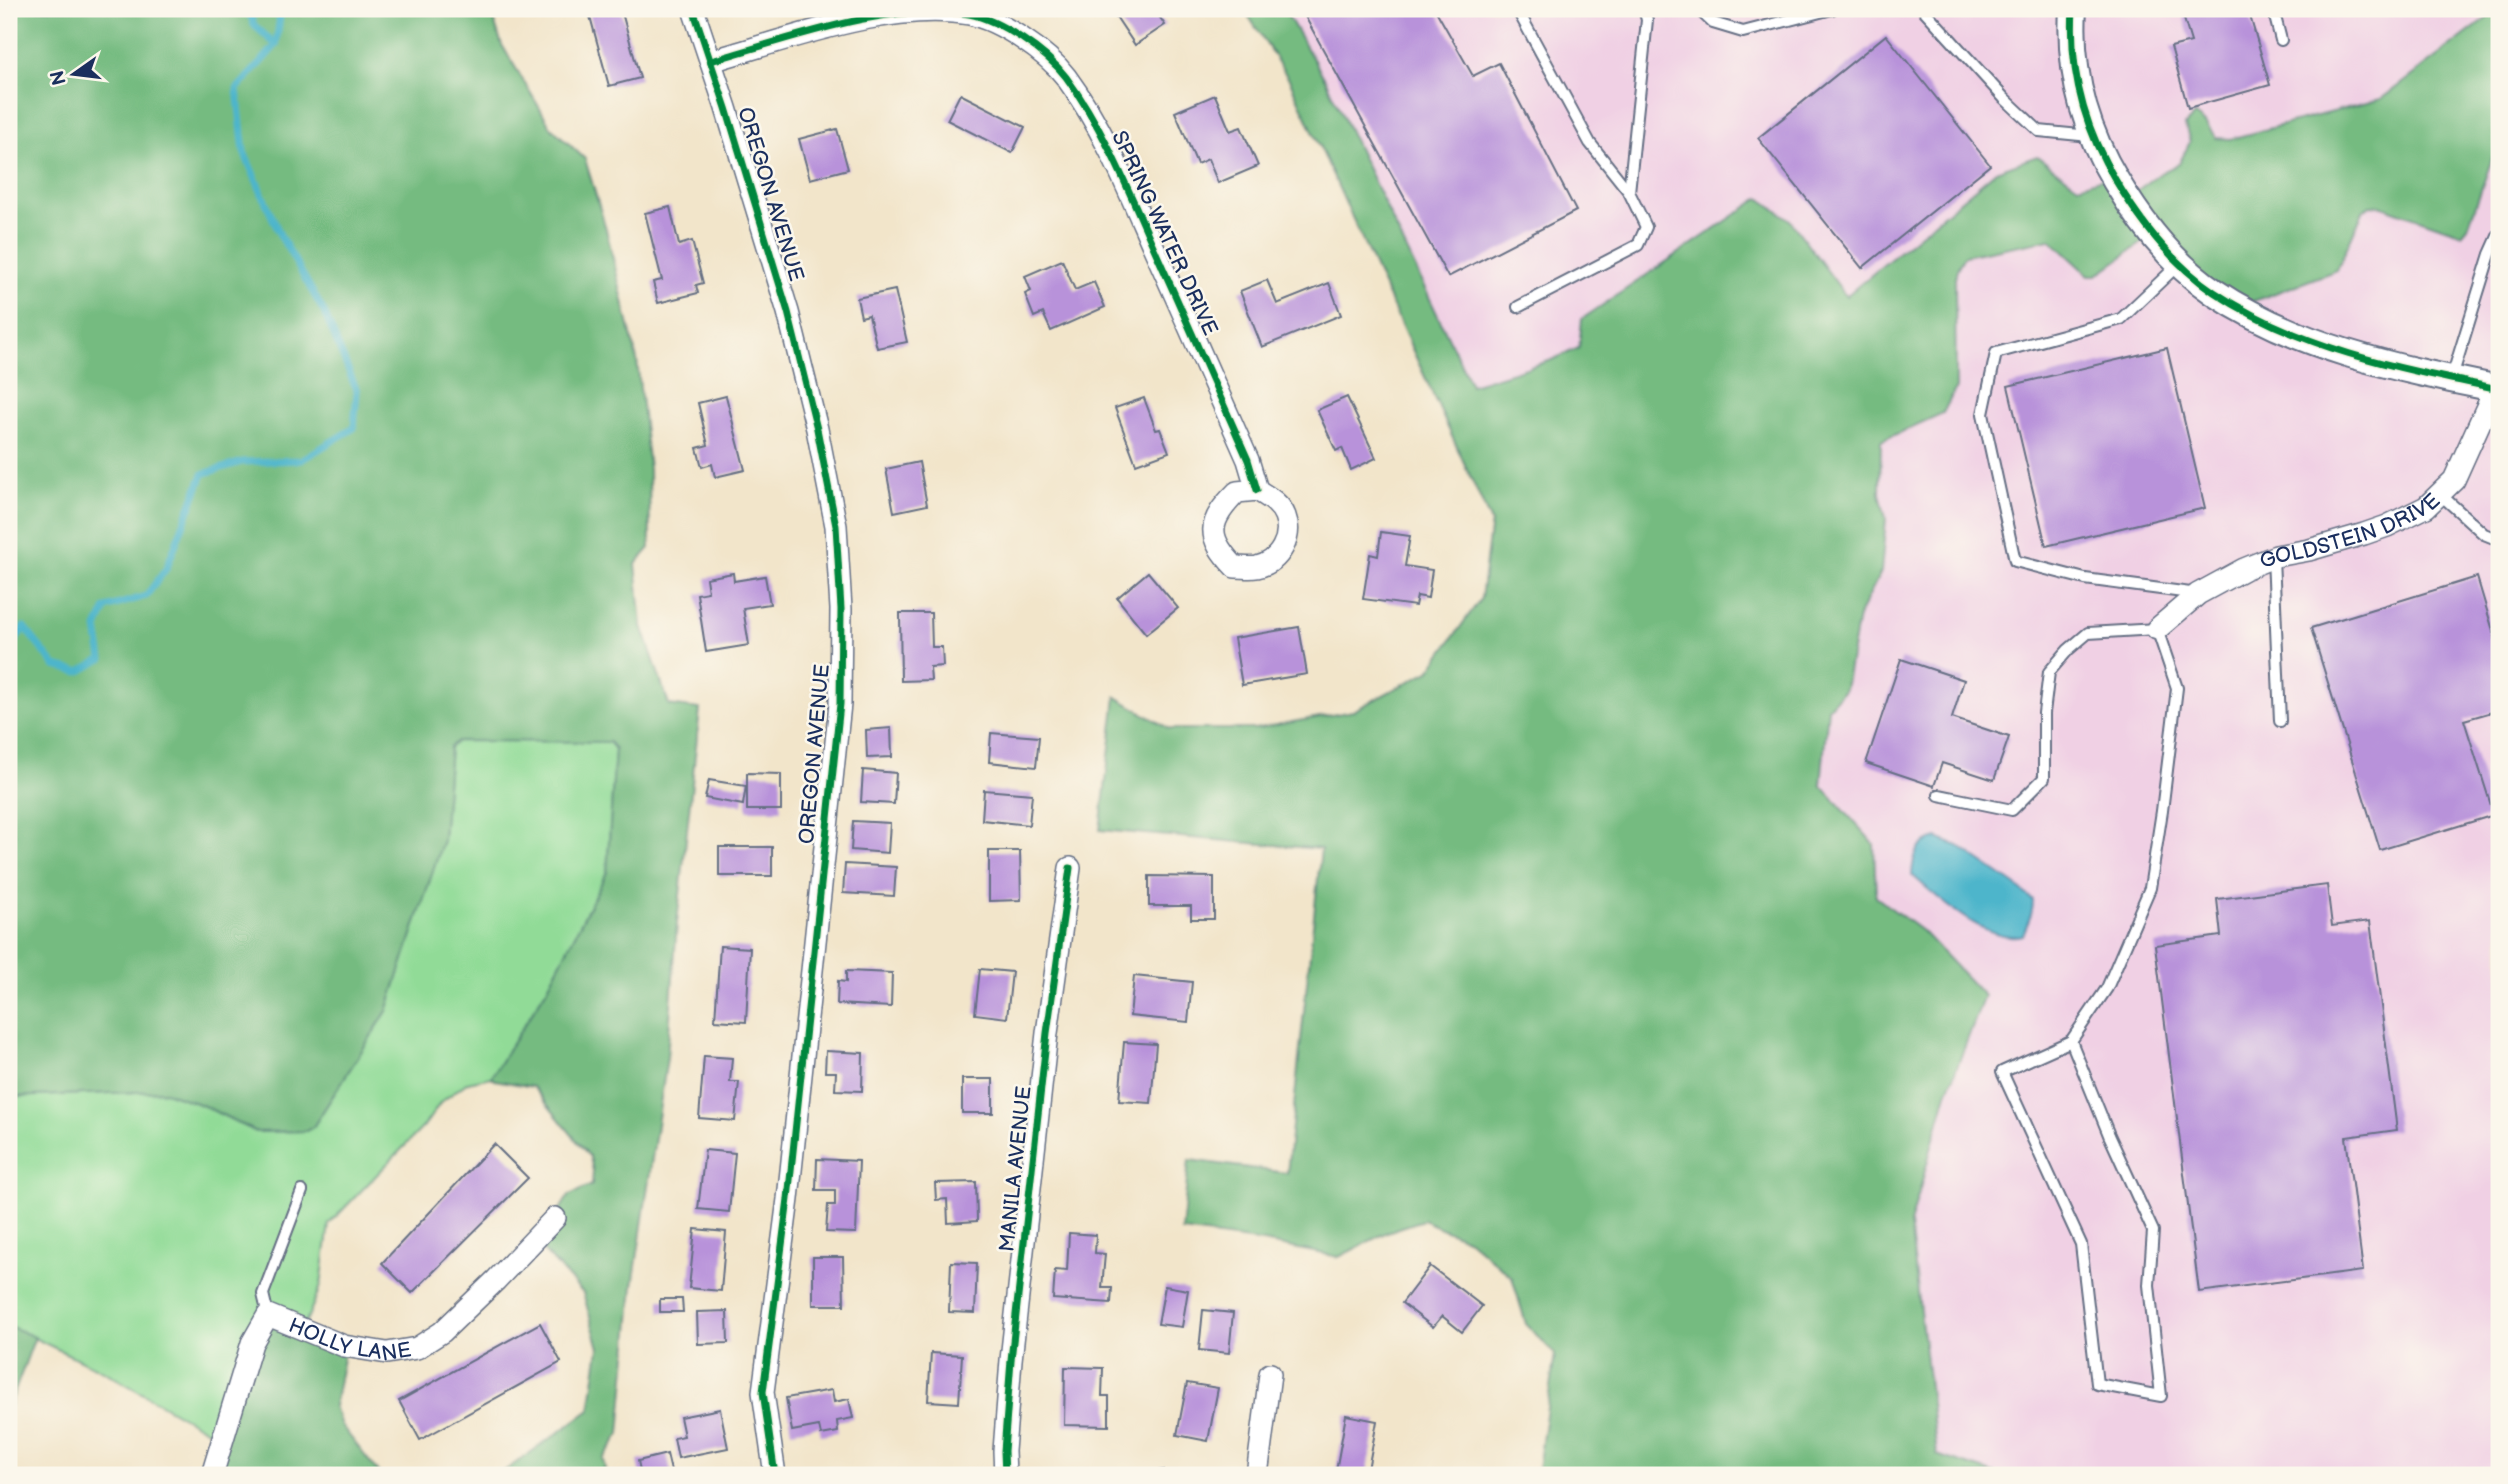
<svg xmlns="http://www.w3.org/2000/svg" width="2508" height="1484" font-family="'Balsamiq Sans',sans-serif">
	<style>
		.built { fill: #f0d0e4 }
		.green { fill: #91db97; stroke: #56857a; stroke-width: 2 }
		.forest { fill: #74bb80; stroke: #48756f; stroke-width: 2 }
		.water { fill: #4db5cb; stroke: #347294; stroke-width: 2 }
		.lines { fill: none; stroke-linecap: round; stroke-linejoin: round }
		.stream { stroke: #4db5cb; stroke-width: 7 }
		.building { fill: #b892da }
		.service-casing { stroke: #666f84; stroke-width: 14 }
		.minor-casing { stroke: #666f84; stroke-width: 24 }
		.tertiary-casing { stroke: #666f84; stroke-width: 30 }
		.service { stroke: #fff; stroke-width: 10 }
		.minor { stroke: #fff; stroke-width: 21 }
		.tertiary { stroke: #fff; stroke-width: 26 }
		.cycleway-casing { stroke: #fbf7ec; stroke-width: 11 }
		.cycleway { stroke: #00873e; stroke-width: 7 }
		.labels { text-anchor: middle; stroke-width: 5; stroke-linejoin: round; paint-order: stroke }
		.street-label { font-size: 21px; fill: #1b2f5e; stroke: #fbf7ec }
	</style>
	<rect width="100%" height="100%" fill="#fbf7ec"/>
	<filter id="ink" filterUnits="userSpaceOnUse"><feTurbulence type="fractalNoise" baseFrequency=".0143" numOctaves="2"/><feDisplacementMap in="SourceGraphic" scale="14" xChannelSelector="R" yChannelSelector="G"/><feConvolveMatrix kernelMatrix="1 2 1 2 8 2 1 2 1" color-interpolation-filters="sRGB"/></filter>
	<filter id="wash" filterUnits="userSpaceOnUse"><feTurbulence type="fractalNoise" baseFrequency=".00686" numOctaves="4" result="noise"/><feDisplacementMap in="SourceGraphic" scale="28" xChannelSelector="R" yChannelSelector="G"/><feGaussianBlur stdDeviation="1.57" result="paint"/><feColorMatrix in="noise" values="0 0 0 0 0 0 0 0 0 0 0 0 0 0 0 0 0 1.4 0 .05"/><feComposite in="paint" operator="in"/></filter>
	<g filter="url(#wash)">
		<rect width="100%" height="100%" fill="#f2e5ca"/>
		<g class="built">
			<polygon points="1284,9 2499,9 2382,99 2230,139 2216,138 2135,192 2108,176 2078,186 2037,156 1996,171 1846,296 1790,220 1579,348 1549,361 1470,385 1326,81"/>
			<polygon points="2499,139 2499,1475 1998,1475 1937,1455 1910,1224 1946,1096 1984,996 1922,931 1876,897 1874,844 1821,785 1828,708 1845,689 1858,617 1881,572 1886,519 1880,493 1881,441 1943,413 1956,388 1955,279 1957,269 1964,256 2050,239 2088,275 2097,275 2149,238 2337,270 2363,211 2370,205 2382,206 2462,234 2468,227"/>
		</g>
		<polygon class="green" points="457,741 609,741 615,749 607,872 547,989 491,1077 468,1082 441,1102 424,1126 329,1224 321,1285 304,1327 218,1437 105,1372 9,1326 9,1097 163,1091 202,1105 256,1132 306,1131 313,1127 387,1011 443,840 450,747"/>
		<g class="forest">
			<polygon points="9,9 490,9 502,45 551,127 585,159 606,229 637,360 649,469 650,548 636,564 642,626 669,705 700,709 677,923 667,1058 633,1286 620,1434 603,1459 606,1475 499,1475 590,1410 599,1348 583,1293 538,1245 569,1195 592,1185 593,1171 590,1157 533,1087 495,1080 491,1077 547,989 607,872 615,749 609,742 457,741 450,747 443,840 387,1011 313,1127 306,1131 257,1132 202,1105 163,1091 9,1097"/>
			<polygon points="1244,9 1284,9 1326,81 1471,385 1549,361 1579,348 1582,319 1760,198 1790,220 1846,296 1996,171 2037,156 2078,186 2108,176 2135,192 2162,172 2179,164 2190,142 2185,125 2195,115 2205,123 2216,138 2230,139 2381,99 2499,9 2499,139 2468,227 2462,234 2382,206 2370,205 2363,211 2337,270 2235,308 2149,238 2097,275 2089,275 2050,239 1964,256 1957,269 1955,279 1956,388 1943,413 1881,441 1880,493 1886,519 1881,572 1858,617 1845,689 1828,708 1821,785 1874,844 1876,897 1922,931 1984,996 1946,1096 1910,1224 1937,1455 1998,1475 1537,1475 1555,1354 1526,1324 1512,1277 1469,1240 1423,1220 1387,1232 1339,1257 1263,1242 1182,1231 1189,1160 1287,1173 1321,849 1100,830 1116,697 1170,729 1254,729 1353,711 1429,671 1481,598 1491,522 1290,81"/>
			<polygon points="267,1320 344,1353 334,1406 341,1425 380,1475 210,1475"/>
			<polygon points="9,1326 35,1337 9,1407"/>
		</g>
		<path class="water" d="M1937 838 1958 846 2015 885 2033 900C2033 916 2028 920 2023 935 1987 944 1938 898 1912 875 1913 856 1917 843 1937 838Z"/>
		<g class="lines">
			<g class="stream">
				<polyline points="276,45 281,9"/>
				<polyline points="9,689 10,649 24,627 55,666 79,672 102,659 97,628 106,608 146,596 166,569 203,474 242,462 301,460 354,428 357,391 324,312 280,235 244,152 237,89 276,45 254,25 248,9"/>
			</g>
		</g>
		<g id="blocks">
			<g class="building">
				<polygon points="588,9 621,9 640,78 609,86"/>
				<polygon points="1111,9 1154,9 1165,25 1135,45"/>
				<polygon points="1301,9 1435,9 1473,76 1499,63 1576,211 1448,277"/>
				<polygon points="2181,9 2248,9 2270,85 2188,108 2171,47 2191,42"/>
				<polygon points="1886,35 1990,165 1862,268 1758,138"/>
				<polygon points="960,94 1025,127 1012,153 947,120"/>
				<polygon points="1215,95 1230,131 1241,127 1258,166 1218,183 1208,159 1197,164 1175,112"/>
				<polygon points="837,129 848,169 810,179 799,139"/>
				<polygon points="670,207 679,245 692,241 703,283 696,285 698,293 658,303 653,282 662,280 645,213"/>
				<polygon points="1062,260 1075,290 1094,282 1105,307 1051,331 1043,313 1034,317 1025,294 1031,291 1025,276"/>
				<polygon points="1267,280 1277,304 1329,283 1341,315 1262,347 1240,291"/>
				<polygon points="895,290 907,342 877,348 869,315 861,317 857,298"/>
				<polygon points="2167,348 2205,508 2046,546 2008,386"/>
				<polygon points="726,396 745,470 715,477 712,464 702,467 697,448 708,445 698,403"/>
				<polygon points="1347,397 1376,458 1351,470 1342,448 1336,451 1317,410"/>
				<polygon points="1144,398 1156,430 1160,429 1169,452 1136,464 1115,408"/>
				<polygon points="919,462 927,505 894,512 886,469"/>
				<polygon points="1381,532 1410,536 1405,566 1432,570 1428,598 1417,596 1415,606 1363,599 1370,554 1378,556"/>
				<polygon points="1148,572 1178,608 1146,634 1117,598"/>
				<polygon points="733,573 734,581 765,576 770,604 743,608 749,645 706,652 697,594 708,592 706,578"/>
				<polygon points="2477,577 2499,651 2499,710 2464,720 2494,815 2380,850 2311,628"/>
				<polygon points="900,613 931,613 932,647 942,647 943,666 930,667 931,680 901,681"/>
				<polygon points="1299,627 1307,674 1242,685 1234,638"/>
				<polygon points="1901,659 1964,680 1952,718 2009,737 1994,780 1942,763 1934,786 1866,763"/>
				<polygon points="891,728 892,757 867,758 866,730"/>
				<polygon points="991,733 1039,737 1036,767 989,762"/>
				<polygon points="863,770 896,773 894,804 861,802"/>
				<polygon points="747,773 781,774 781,810 747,810"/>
				<polygon points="709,780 746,786 743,805 705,798"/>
				<polygon points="984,790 1032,794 1029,825 982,820"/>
				<polygon points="853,821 890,823 888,853 851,850"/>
				<rect x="719" y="847" width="53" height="29"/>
				<polygon points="989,851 1020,851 1021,900 989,901"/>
				<polygon points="845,864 896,867 894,896 843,893"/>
				<polygon points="1149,876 1214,877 1214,919 1191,919 1191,906 1149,906"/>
				<polygon points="2327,885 2332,926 2370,921 2397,1130 2346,1137 2363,1271 2199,1292 2155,945 2221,936 2217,899"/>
				<polygon points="720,946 750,948 746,1022 715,1020"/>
				<polygon points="980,969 1012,972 1007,1018 975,1014"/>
				<polygon points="846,971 892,973 891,1007 837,1004 838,981 846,982"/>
				<polygon points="1134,976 1192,982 1188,1022 1130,1016"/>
				<polygon points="1124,1042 1156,1044 1151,1103 1119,1101"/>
				<polygon points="826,1051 863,1053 862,1091 835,1090 836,1072 825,1072"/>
				<polygon points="704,1056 732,1058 730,1082 739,1082 735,1121 699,1118"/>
				<rect x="962" y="1079" width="31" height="34"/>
				<polygon points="494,1144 528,1178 412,1293 382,1263"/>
				<polygon points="705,1150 735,1153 729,1212 698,1209"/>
				<polygon points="817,1159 859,1161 856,1233 826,1232 828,1205 835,1205 835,1190 816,1190"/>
				<polygon points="976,1182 977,1221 948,1223 947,1199 936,1200 935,1183"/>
				<polygon points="695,1229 726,1232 721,1291 689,1288"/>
				<polygon points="1069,1233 1096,1235 1095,1253 1105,1254 1102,1288 1112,1288 1111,1303 1053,1299 1055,1270 1067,1271"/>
				<polygon points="813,1257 843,1257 844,1305 813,1305"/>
				<polygon points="951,1262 977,1263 975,1313 949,1312"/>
				<polygon points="1430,1266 1482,1306 1462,1332 1442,1316 1433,1327 1402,1303"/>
				<polygon points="1165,1286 1188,1290 1182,1327 1158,1324"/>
				<polygon points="660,1299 682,1299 683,1312 660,1312"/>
				<polygon points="1203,1310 1233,1313 1229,1353 1199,1350"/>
				<polygon points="727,1311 728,1343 698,1344 697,1312"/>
				<polygon points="540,1323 561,1362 420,1440 399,1401"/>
				<polygon points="931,1353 962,1355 959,1403 928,1401"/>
				<polygon points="1065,1367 1103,1368 1102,1396 1109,1396 1109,1426 1064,1425"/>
				<polygon points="1187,1383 1218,1388 1208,1441 1177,1435"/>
				<polygon points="832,1390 834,1402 849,1399 853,1418 837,1421 838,1432 821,1435 819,1426 792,1431 786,1398"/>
				<polygon points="720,1409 728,1448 678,1458 674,1438 684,1436 680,1417"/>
				<polygon points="1346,1415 1377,1421 1367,1475 1336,1471"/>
				<polygon points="667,1454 672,1475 641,1475 638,1461"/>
				<polygon points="1140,1468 1141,1474 1164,1470 1165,1475 1118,1475 1117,1471"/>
			</g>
		</g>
	</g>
	<g filter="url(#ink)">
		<use href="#blocks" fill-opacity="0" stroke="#666f84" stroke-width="2"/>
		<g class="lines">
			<g class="service-casing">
				<g id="service">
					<polyline points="1517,9 1590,143 1629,192"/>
					<polyline points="1698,9 1713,23 1743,32 1832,9"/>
					<polyline points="1923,9 2004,98 2039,131 2090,136"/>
					<polyline points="2273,9 2281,40"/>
					<polyline points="2180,263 2121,319 1996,353 1983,414 2015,561 2085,579 2198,594"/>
					<polyline points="1518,307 1638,245 1646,227 1629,192 1647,20 1644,9"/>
					<polyline points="2451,380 2490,254 2499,234"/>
					<polyline points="2441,495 2484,534 2499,540"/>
					<polyline points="2273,557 2280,721"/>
					<polyline points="1939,795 2012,810 2044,778 2044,713 2049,672 2068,650 2088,633 2157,629 2177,688 2162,811 2150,888 2107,988 2071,1041"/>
					<polygon points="2071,1041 2109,1135 2153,1231 2149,1285 2161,1396 2097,1384 2081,1244 2002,1072"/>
					<polyline points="268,1315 263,1294 302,1191"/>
				</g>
			</g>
			<g class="minor-casing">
				<g id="minor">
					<polyline points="693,9 726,108 788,312 817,429 836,526 841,609 840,704 788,1199 763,1392 775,1475"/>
					<path d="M711 61C785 40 892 0 969 14 1000 20 1047 52 1066 77 1103 127 1128 189 1153 246 1185 317 1216 388 1248 460L1257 490"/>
					<path d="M1257 490C1268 497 1280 503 1285 516 1293 537 1280 562 1257 567 1251 568 1242 567 1235 567 1206 537 1207 522 1237 492Z"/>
					<path id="s1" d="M2157 629 2198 594 2244 569 2276 556 2309 550 2364 534 2387 526 2426 507 2454 480 2495 389"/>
					<path id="s2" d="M212 1475 252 1343 268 1315 344 1346 387 1353 417 1348 442 1332 496 1280 555 1218"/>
					<polyline points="1005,1475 1004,1451 1011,1360 1047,1033 1070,868"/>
					<polyline points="1257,1475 1270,1374"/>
				</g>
			</g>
			<g class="tertiary-casing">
				<path id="tertiary" d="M2073 9C2069 71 2084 128 2116 181 2141 223 2174 265 2214 292 2299 349 2401 369 2499 389"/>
			</g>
			<use href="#service" class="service"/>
			<use href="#minor" class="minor"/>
			<use href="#tertiary" class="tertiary"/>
			<g class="cycleway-casing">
				<g id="cycleway">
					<polyline points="693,9 726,108 788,312 817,429 836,526 841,609 840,704 788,1199 763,1392 775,1475"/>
					<path d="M2073 9C2069 71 2084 128 2116 181 2141 223 2174 265 2214 292 2299 349 2401 369 2499 389"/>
					<path d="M711 61C785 40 892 0 969 14 1000 20 1047 52 1066 77 1103 127 1128 189 1153 246 1185 317 1216 388 1248 460L1257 490"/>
					<polyline points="1005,1475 1004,1451 1011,1360 1047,1033 1070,868"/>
				</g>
			</g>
			<use href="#cycleway" class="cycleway"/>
		</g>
	</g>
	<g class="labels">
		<g class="street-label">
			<text transform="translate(771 194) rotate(73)" y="7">OREGON AVENUE</text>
			<text transform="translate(1165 233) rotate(65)" y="7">SPRING WATER DRIVE</text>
			<text dy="7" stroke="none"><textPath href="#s1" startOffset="219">GOLDSTEIN DRIVE</textPath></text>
			<text transform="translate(814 754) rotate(-85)" y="7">OREGON AVENUE</text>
			<text transform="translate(1015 1169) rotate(-84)" y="7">MANILA AVENUE</text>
			<text dy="7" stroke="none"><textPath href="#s2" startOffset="257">HOLLY LANE</textPath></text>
		</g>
	</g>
	<rect width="2508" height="1484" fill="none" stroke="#fbf7ec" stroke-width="35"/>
	<g transform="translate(74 74) rotate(256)" stroke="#fbf7ec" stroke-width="5" paint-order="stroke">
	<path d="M0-5L12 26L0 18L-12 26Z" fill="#1b2f5e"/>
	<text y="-10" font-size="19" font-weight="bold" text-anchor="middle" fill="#1b2f5e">N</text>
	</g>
</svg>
